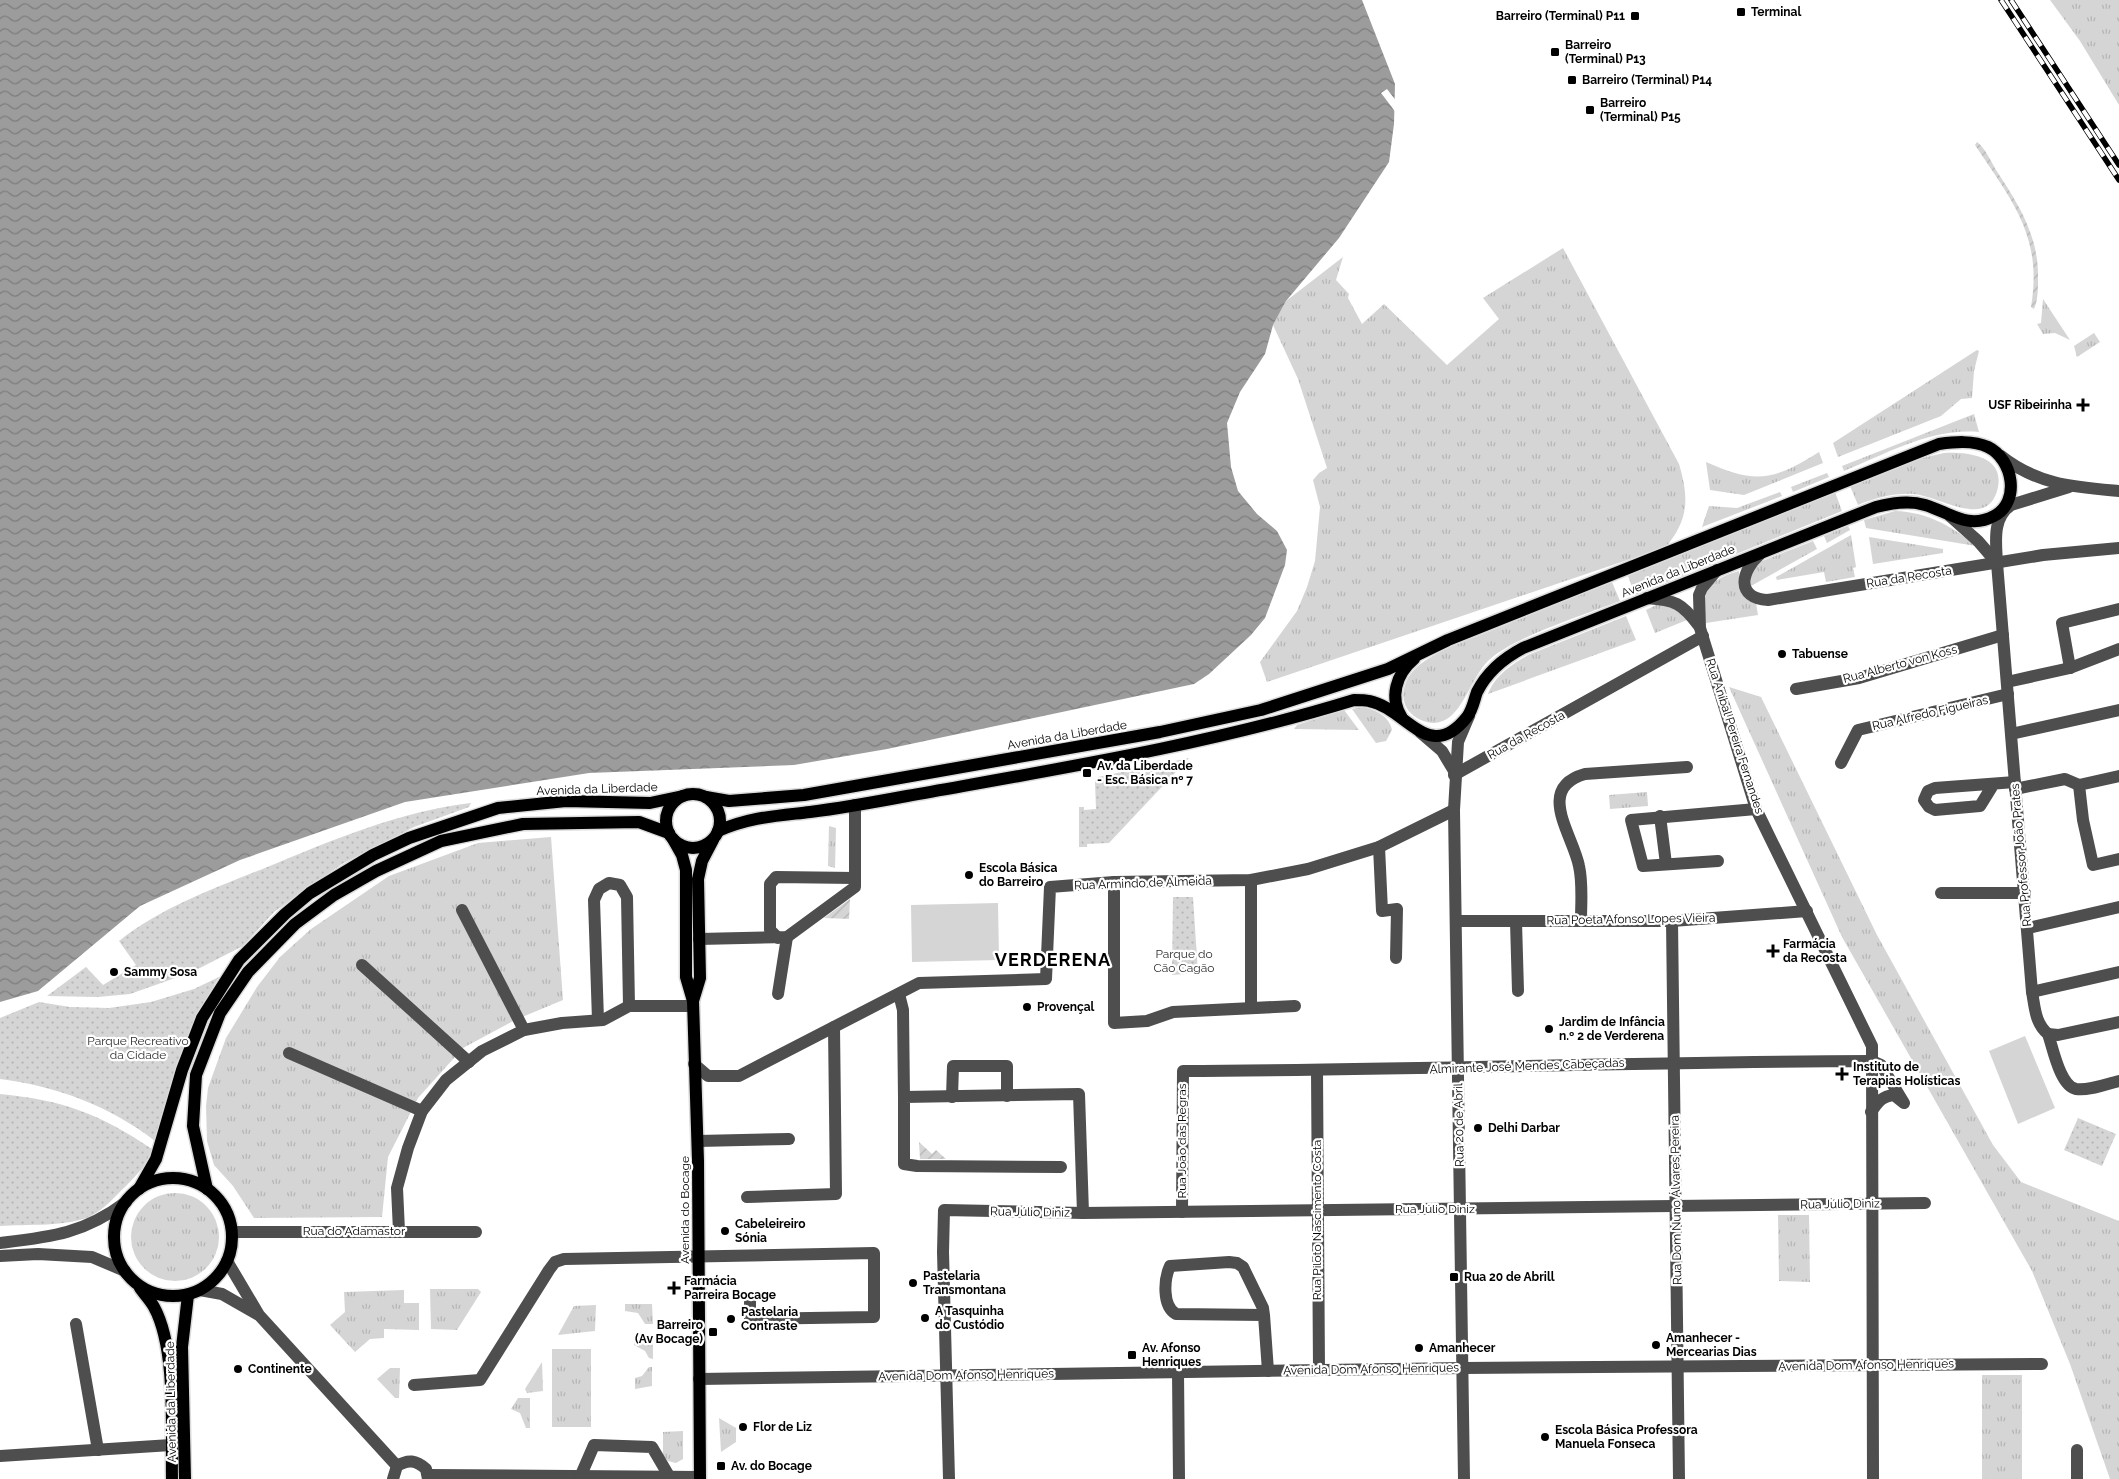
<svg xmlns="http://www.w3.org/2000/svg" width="2119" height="1479" font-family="Raleway,sans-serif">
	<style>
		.grass { fill: url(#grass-tufts) }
		.park { fill: url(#park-dots) }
		.garden { fill: url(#garden-furrows) }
		.pitch { fill: #d5d5d5 }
		.water { fill: url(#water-waves) }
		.pier { fill: #fff }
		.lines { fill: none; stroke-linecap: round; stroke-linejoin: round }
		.major-casing { stroke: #dbdbdb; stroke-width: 15 }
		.minor { stroke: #4e4e4e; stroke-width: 12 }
		.major { stroke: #000; stroke-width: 12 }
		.rail-casing { stroke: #000; stroke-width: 5.5 }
		.rail { stroke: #fff; stroke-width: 4; stroke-dasharray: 11; stroke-linecap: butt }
		.poi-dot { fill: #000; stroke: #fff; stroke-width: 2 }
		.labels { text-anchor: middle; stroke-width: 4.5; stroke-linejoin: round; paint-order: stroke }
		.poi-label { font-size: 12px; font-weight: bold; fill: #000; stroke: #fff; text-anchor: start }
		.street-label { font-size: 12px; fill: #000; stroke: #fff }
		.park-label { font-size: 12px; fill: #2c2c2c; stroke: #fff }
		.district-label { font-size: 18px; font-weight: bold; letter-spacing: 1px; fill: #000; stroke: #fff }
	</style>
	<defs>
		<pattern id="grass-tufts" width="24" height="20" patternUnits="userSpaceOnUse" patternTransform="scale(1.25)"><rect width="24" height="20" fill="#d5d5d5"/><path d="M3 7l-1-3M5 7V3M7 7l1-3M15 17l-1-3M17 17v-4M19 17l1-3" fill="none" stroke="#b5b5b5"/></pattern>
		<pattern id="park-dots" width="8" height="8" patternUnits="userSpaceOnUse" patternTransform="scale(1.25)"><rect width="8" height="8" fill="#d5d5d5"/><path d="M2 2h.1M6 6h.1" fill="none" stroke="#b5b5b5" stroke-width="1.8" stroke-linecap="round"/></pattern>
		<pattern id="garden-furrows" width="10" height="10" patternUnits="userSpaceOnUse" patternTransform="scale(1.25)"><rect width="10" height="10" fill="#d5d5d5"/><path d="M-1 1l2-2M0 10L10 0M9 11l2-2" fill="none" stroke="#b5b5b5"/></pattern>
		<pattern id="water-waves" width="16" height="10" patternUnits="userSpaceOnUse" patternTransform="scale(1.25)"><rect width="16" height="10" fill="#9c9c9c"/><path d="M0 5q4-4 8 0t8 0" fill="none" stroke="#7d7d7d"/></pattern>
	</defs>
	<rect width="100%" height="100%" fill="#fff"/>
	<g class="grass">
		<polygon points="2050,0 2119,0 2119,105 2080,41"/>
		<path d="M1563 248 1679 464C1689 498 1689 519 1666 547L1267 682 1260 662 1297 611 1307 587 1315 561 1320 507 1313 480 1319 473 1327 468 1298 379 1273 325 1286 301 1343 257 1336 280 1349 294 1348 298 1362 324 1384 304 1447 365 1499 319 1483 298Z"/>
		<polygon points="2043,299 2070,340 2055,333 2043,334 2037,324 2041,323"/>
		<polygon points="2094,333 2100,342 2077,357 2074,346"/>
		<polygon points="1977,350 1979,351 1974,371 1972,398 1961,399 1941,416 1838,457 1833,443"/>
		<path d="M1974 414 1979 432C1931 428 1888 453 1844 471L1842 466Z"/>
		<path d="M1819 452 1823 463 1744 495 1710 490 1706 462C1755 484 1773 481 1819 452Z"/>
		<path d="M1944 453C1966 452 2004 455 1998 487 1989 532 1938 495 1913 494 1894 493 1875 498 1858 505L1850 486 1918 459Z"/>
		<polygon points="1827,473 1829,477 1793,492 1791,487"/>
		<polygon points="1780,492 1782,496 1702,527 1709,506 1737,508"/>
		<polygon points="1835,492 1842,511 1635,595 1628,576"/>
		<path d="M1895 511C1927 512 1952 526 1976 546L1866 528 1864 520Z"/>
		<polygon points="1848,526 1850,530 1827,543 1824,536"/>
		<polygon points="1851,535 1856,567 1853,568 1855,577 1826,582 1824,572 1777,580 1776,577"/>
		<polygon points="1869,537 1943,549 1943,553 1873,564"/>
		<polygon points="1813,541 1817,549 1751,586 1750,571 1757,563"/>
		<path d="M1739 571V582L1756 603 1758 615 1706 623C1701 591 1707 580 1739 571Z"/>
		<path d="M1612 582 1620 601C1584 615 1516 636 1489 660 1469 679 1462 722 1434 723 1425 723 1414 718 1408 710 1399 697 1404 680 1415 669 1435 650 1467 641 1493 630 1532 614 1572 598 1612 582Z"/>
		<polygon points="1658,604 1676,609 1687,620 1655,633 1646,610"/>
		<path d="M1626 616 1636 640 1488 694C1494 676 1512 664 1528 655Z"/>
		<polygon points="1729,687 1761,697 1877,935 1993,1145 2021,1182 2119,1221 2119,1479 2110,1479 2070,1364 2032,1271 1842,937"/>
		<path d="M1363 707C1376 710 1389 716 1392 730L1386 741 1376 743 1352 709Z"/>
		<polygon points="1344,710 1359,730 1294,729 1297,725"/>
		<polygon points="1647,792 1648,806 1610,809 1609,795"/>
		<polygon points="829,826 836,828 835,868 828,866"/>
		<polygon points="551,837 563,1000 515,1020 463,1048 418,1098 388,1157 382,1217 254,1218 233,1186 214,1165 207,1141 206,1106 208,1088 226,1038 257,987 280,957 311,929 389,876 478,843"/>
		<circle cx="175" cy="1237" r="44"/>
		<polygon points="1778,1215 1809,1215 1810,1282 1779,1281"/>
		<polygon points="430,1289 478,1289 481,1292 457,1330 431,1329"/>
		<polygon points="404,1290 404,1303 419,1303 419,1330 384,1329 384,1338 370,1339 355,1352 330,1325 345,1312 344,1292"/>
		<polygon points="625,1304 652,1304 653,1324 645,1324 638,1313 625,1311"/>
		<polygon points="596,1305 595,1331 558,1335 574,1306"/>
		<polygon points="635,1336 653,1336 653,1359 649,1358 645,1351 634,1345"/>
		<rect x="552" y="1349" width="39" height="78"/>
		<polygon points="542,1362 543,1391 527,1393 525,1389"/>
		<polygon points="649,1367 652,1367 652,1386 635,1389 635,1378 642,1376"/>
		<polygon points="390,1368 400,1368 399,1398 395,1398 377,1379"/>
		<rect x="1982" y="1375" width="40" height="104"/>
		<polygon points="518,1398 530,1398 530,1428 526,1428 520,1413 511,1409"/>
		<polygon points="719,1418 736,1428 736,1442 721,1452"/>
		<polygon points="683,1431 683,1459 676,1463 668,1461 663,1456 663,1432"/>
	</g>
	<g class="park">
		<polygon points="1189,758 1109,843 1087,844 1087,847 1079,847 1079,807 1084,807 1084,810 1096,809 1095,782 1098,777"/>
		<path d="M471 803 469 807 414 827 342 864 274 912 243 946 192 972 130 994 98 997 47 996 86 967 103 985 136 965 119 941C162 907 215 888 265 868 330 841 400 811 471 803Z"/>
		<polygon points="1173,897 1193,897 1198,973 1172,975"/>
		<path d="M219 977C186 1031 173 1081 155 1141 110 1106 56 1086 0 1079V1018L39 1002 70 1007 109 1008 151 1002 194 989Z"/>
		<path d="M0 1094C63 1100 100 1114 152 1149 146 1167 138 1173 126 1186 115 1196 105 1209 91 1216 68 1227 26 1224 0 1226Z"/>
		<polygon points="2078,1118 2116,1134 2102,1166 2064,1150"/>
	</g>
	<g class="garden">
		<path d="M1977 142C1985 148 1991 161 1996 170 2019 205 2039 236 2038 279 2038 289 2038 300 2034 309L2031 307C2043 236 2012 201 1975 145Z"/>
		<polygon points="850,899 849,919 824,918"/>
		<polygon points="919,1142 932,1154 936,1150 946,1159 920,1159"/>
	</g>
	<g class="pitch">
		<polygon points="998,903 999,960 912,962 911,905"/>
		<polygon points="2025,1036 2055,1108 2018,1124 1989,1051"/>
	</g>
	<polygon class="water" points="0,0 1362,0 1395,84 1394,124 1389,162 1339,238 1286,301 1273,325 1265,354 1240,392 1227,423 1231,467 1238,491 1257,514 1277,531 1287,550 1285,565 1265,618 1251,635 1209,674 1194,684 887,749 794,765 589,773 405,802 240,860 140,906 38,991 0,1002"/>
	<polygon class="pier" points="1387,89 1397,102 1397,114 1381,93"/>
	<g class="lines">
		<g class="major-casing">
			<g id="major">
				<path d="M1402 718C1389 698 1396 674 1414 659"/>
				<circle cx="693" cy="821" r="27"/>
				<path d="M706 797 729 801 804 795 1160 732 1261 710 1388 669 1448 640 1939 444C1954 442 1973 440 1988 447 2013 459 2021 502 1994 516 1968 530 1949 512 1925 505 1909 500 1892 503 1876 507L1523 648C1504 658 1487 672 1477 692 1474 700 1473 709 1467 717 1429 765 1406 708 1369 701 1365 700 1359 700 1354 700 1208 745 1057 769 907 796 875 802 842 808 810 812 776 816 750 817 718 831"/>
				<polyline points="673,839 682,855 686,870 686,977 693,1001 698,1161 700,1479"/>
				<polyline points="693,1001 700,978 698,879 702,861 713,840"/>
				<circle cx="173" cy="1237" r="59"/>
				<polyline points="139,1189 156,1159 182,1070 202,1018 239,960 285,914 310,893 373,855 409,838 498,808 566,801 650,803 683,796"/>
				<polyline points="207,1189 193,1126 196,1075 220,1013 248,972 295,924 334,895 376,871 441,841 523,824 639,822 669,833"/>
				<path d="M140 1288C144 1294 150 1300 154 1307 177 1349 171 1431 172 1479"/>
				<polyline points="185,1479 182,1347 188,1295"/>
			</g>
		</g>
		<g class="minor">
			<path d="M2001 456C2038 485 2074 487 2119 491"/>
			<path d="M2069 487 2011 505C1992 518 1996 542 1997 563L2032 992C2035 1008 2035 1023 2048 1034 2053 1048 2060 1086 2076 1089 2089 1091 2106 1084 2119 1081"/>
			<polyline points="1950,516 1978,541 1997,563"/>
			<path d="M1760 554C1741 571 1735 598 1768 600L2043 555 2119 548"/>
			<polyline points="1717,570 1702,588 1699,595 1700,628 1756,809 1872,1046 1873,1479"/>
			<path d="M1647 598C1675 600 1682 603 1699 626"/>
			<polyline points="2070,668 2062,623 2119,609"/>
			<polyline points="2007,682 2070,668 2119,649"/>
			<polyline points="1796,689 1859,678 2003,635"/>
			<polyline points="1421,733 1442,751 1454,771"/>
			<polyline points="2011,734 2119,710"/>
			<polyline points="1841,763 1858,730 2008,694"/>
			<polyline points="1454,775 1703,636"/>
			<polyline points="2119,776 2079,785 2083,820 2093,865 2119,859"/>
			<polyline points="1993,785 1980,806 1935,810 1929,807 1924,800 1928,791 1935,788 2015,782"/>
			<polyline points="2015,789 2065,779 2079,785"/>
			<polyline points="1660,816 1666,864"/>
			<polyline points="1379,847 1382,911 1397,909 1396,958"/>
			<polyline points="1718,861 1643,866 1631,820 1756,809"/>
			<polyline points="1114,882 1114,1023 1147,1021 1173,1012 1295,1006"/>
			<polyline points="1941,893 2025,893"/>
			<polyline points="462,910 524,1030"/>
			<path d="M1581 920C1581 903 1583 884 1579 866 1573 835 1535 788 1585 774L1687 767"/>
			<polyline points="1456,921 1672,921 1807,911"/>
			<polyline points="1672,921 1679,1479"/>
			<polyline points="1516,922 1518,991"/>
			<polyline points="2028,928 2119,907"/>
			<polyline points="778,938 770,930 770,884 776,877 855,878"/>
			<polyline points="699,939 787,937 855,887 855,805"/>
			<polyline points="362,965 469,1062"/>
			<polyline points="2032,992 2119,972"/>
			<polyline points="778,994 787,937"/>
			<polyline points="899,994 903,1010 904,1097"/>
			<polyline points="1251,1008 1251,880"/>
			<polyline points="598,1020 594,900 599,889 609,883 620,885 627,897 629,1006"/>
			<polyline points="2048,1034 2058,1035 2119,1022"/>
			<polyline points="289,1053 422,1111"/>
			<polyline points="694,1064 708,1076 739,1076 919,983 1046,979 1050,887 1114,882 1251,880 1308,869 1379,847 1454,810"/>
			<polyline points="1317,1071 1319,1370"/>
			<polyline points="952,1097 953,1066 1007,1066 1007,1096"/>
			<polyline points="698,1141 789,1139"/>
			<polyline points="1061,1167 917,1166 904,1164 904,1097 1079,1094 1083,1213"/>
			<polyline points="747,1197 836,1194 834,1027"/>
			<path d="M1182 1212 1183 1071C1412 1070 1642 1062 1872 1061L1881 1065 1904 1103 1894 1095C1882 1096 1878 1102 1871 1112"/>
			<polyline points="399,1231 397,1188 408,1148 422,1111 446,1080 482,1051 524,1030 562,1023 603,1020 629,1006 693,1006"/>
			<polyline points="232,1232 476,1232"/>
			<path d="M0 1243C51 1237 83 1234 126 1202"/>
			<polyline points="0,1256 38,1254 92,1257 125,1271"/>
			<polyline points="227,1261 259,1315 397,1466"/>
			<polyline points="200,1290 222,1294 257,1314"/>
			<path d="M1264 1315 1176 1314C1162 1306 1164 1279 1170 1266L1229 1262 1237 1263 1243 1267 1263 1308 1264 1315 1268 1371"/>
			<polyline points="76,1324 98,1450"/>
			<polyline points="1178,1372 1179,1479"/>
			<polyline points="699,1379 1463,1368 2042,1364"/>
			<polyline points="414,1385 480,1380 549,1270 555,1262 564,1259 874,1253 874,1317 750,1319 750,1300"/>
			<polyline points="0,1456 171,1445"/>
			<polyline points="428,1475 700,1477"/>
			<polyline points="581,1475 594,1445 652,1447 669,1476"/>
			<path d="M393 1479 397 1466C408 1459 416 1460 426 1469L428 1479"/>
			<polyline points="949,1479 943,1252 944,1210 1083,1213 1925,1203"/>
			<polyline points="1464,1479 1454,810 1458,742 1469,716"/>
			<polyline points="2077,1479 2077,1450"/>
		</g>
		<use href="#major" class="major"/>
		<g class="rail-casing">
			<g id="rail">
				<polyline points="2001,0 2119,180"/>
				<polyline points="2011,0 2119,165"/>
			</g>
		</g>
		<use href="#rail" class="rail"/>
	</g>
	<g class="poi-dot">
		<rect x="1736" y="7" width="10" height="10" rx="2.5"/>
		<rect x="1630" y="11" width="10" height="10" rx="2.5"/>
		<rect x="1550" y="47" width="10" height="10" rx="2.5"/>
		<rect x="1567" y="75" width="10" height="10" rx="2.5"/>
		<rect x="1585" y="105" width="10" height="10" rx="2.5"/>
		<path d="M2080.5 397.5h5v5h5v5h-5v5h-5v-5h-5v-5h5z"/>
		<circle cx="1782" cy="654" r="5"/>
		<rect x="1082" y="768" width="10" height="10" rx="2.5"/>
		<circle cx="969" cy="875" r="5"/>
		<path d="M1770.5 943.5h5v5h5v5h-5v5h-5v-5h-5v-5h5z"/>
		<circle cx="114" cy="972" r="5"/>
		<circle cx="1027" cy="1007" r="5"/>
		<circle cx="1549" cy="1029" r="5"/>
		<path d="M1839.5 1066.5h5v5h5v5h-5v5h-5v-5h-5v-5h5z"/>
		<circle cx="1478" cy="1128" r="5"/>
		<circle cx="725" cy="1231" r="5"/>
		<rect x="1449" y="1272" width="10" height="10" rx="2.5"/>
		<circle cx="913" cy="1283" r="5"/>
		<path d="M671.5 1280.5h5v5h5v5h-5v5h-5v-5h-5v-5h5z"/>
		<circle cx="925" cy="1318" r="5"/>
		<circle cx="731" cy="1319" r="5"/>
		<rect x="708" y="1327" width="10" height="10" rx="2.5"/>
		<circle cx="1656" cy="1345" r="5"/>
		<circle cx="1419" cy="1348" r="5"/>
		<rect x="1127" y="1350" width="10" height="10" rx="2.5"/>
		<circle cx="238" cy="1369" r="5"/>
		<circle cx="743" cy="1427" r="5"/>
		<circle cx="1545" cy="1437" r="5"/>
		<rect x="716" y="1461" width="10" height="10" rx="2.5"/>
	</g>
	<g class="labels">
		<g class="poi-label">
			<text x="1751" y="16">Terminal</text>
			<text x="1625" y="20" text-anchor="end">Barreiro (Terminal) P11</text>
			<text x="1565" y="49">Barreiro<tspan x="1565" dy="14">(Terminal) P13</tspan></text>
			<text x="1582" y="84">Barreiro (Terminal) P14</text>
			<text x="1600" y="107">Barreiro<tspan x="1600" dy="14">(Terminal) P15</tspan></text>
			<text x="2072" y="409" text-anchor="end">USF Ribeirinha</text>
			<text x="1792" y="658">Tabuense</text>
			<text x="1097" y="770">Av. da Liberdade<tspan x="1097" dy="14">- Esc. Básica nº 7</tspan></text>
			<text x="979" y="872">Escola Básica<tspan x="979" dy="14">do Barreiro</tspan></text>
			<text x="1783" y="948">Farmácia<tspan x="1783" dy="14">da Recosta</tspan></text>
			<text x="124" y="976">Sammy Sosa</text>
			<text x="1037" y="1011">Provençal</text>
			<text x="1559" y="1026">Jardim de Infância<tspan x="1559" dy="14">n.º 2 de Verderena</tspan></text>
			<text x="1853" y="1071">Instituto de<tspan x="1853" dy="14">Terapias Holísticas</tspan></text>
			<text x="1488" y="1132">Delhi Darbar</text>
			<text x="735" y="1228">Cabeleireiro<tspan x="735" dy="14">Sónia</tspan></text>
			<text x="923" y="1280">Pastelaria<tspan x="923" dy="14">Transmontana</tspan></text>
			<text x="1464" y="1281">Rua 20 de Abrill</text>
			<text x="684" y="1285">Farmácia<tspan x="684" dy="14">Parreira Bocage</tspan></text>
			<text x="935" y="1315">A Tasquinha<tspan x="935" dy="14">do Custódio</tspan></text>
			<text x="741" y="1316">Pastelaria<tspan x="741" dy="14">Contraste</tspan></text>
			<text x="703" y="1329" text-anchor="end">Barreiro<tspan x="703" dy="14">(Av Bocage)</tspan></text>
			<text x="1666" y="1342">Amanhecer -<tspan x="1666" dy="14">Mercearias Dias</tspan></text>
			<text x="1142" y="1352">Av. Afonso<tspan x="1142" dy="14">Henriques</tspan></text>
			<text x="1429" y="1352">Amanhecer</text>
			<text x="248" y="1373">Continente</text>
			<text x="753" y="1431">Flor de Liz</text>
			<text x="1555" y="1434">Escola Básica Professora<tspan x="1555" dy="14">Manuela Fonseca</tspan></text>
			<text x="731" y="1470">Av. do Bocage</text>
		</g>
		<g class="street-label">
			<text transform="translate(1678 571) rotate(-22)" y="4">Avenida da Liberdade</text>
			<text transform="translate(1909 577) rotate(-9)" y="4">Rua da Recosta</text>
			<text transform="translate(1900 664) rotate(-15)" y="4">Rua Alberto von Koss</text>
			<text transform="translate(1930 713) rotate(-13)" y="4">Rua Alfredo Figueiras</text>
			<text transform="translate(1067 735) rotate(-10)" y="4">Avenida da Liberdade</text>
			<text transform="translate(1526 735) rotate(-29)" y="4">Rua da Recosta</text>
			<text transform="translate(1735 736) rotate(72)" y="4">Rua Aníbal Pereira Fernandes</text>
			<text transform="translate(597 789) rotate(-2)" y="4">Avenida da Liberdade</text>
			<text transform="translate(2021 855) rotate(-95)" y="4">Rua Professor João Prates</text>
			<text transform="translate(1143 883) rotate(-2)" y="4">Rua Armindo de Almeida</text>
			<text transform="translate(1631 919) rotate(-1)" y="4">Rua Poeta Afonso Lopes Vieira</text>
			<text transform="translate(1527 1066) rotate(-2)" y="4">Almirante José Mendes Cabeçadas</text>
			<text transform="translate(1459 1125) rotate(-91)" y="4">Rua 20 de Abril</text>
			<text transform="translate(1182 1141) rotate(-90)" y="4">Rua João das Regras</text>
			<text transform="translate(1676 1200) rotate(-91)" y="4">Rua Dom Nuno Álvares Pereira</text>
			<text transform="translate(1840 1204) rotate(-1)" y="4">Rua Júlio Diniz</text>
			<text x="1435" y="1213">Rua Júlio Diniz</text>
			<text transform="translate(685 1210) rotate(-90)" y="4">Avenida do Bocage</text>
			<text transform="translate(1030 1212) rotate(1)" y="4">Rua Júlio Diniz</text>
			<text transform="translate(1317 1220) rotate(-90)" y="4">Rua Piloto Nascimento Costa</text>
			<text x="354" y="1235">Rua do Adamastor</text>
			<text transform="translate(1866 1365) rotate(-1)" y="4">Avenida Dom Afonso Henriques</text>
			<text transform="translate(1371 1369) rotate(-1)" y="4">Avenida Dom Afonso Henriques</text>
			<text transform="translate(966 1375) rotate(-1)" y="4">Avenida Dom Afonso Henriques</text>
			<text transform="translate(171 1402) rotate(-91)" y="4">Avenida da Liberdade</text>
		</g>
		<g class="park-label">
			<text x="1184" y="958">Parque do<tspan x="1184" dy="14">Cão Cagão</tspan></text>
			<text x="138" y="1045">Parque Recreativo<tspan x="138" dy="14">da Cidade</tspan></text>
		</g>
		<g class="district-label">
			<text x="1053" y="966">VERDERENA</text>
		</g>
	</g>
</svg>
